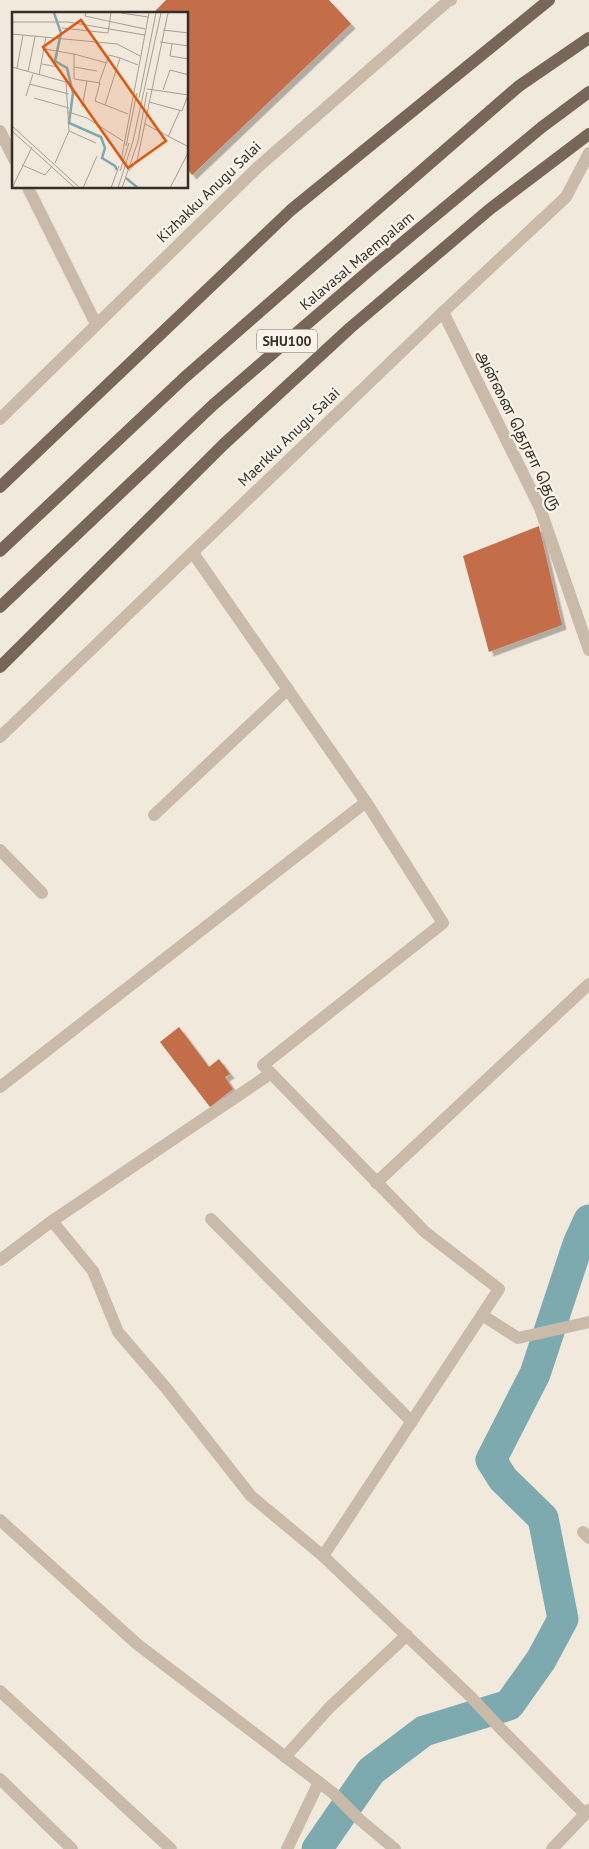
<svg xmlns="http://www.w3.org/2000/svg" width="589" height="1849" font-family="'PT Sans','Noto Sans Tamil',sans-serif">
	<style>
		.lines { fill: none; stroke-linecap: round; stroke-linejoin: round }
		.canal { stroke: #7daaaf; stroke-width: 31 }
		.building { fill: #c46e4a; filter: url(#shadow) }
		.minor { stroke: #cabaa9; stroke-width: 12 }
		.major { stroke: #79665a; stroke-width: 12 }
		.labels { text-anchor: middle; stroke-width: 4.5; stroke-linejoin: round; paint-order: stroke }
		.shield { fill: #faf3ea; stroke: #726963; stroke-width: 1 }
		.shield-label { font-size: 14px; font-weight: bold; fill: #382e29 }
		.street-label { font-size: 15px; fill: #382e29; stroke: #faf3ea }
		.inset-river { fill: none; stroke: #7daaaf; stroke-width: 2.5 }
		.inset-road { fill: none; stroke: #a89e95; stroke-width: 1 }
		.view { fill: #df570d; fill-opacity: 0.15; stroke: #df570d; stroke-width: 2.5 }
		.inset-edge { fill: none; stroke: #382e29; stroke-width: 2.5 }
	</style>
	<defs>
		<filter id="shadow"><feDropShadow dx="4.5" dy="4.5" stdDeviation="0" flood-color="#0004"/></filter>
	</defs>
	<rect width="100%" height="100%" fill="#f2e9dd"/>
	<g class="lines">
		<polyline class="canal" points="317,1849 371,1771 424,1731 509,1705 541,1660 563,1619 543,1518 503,1479 491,1460 535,1374 578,1244 589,1220"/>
	</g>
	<g class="building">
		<polygon points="166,0 329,0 351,24 192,175 188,170 188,14 152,14"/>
		<polygon points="539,526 562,625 489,652 463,556"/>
		<polygon points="179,1027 209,1067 219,1059 230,1074 225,1077 233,1089 210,1107 160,1042"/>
	</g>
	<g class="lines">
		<g class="minor">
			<polyline points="0,131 14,159"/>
			<polyline points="28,188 96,324"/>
			<polyline points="443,312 540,508 589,650"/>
			<polyline points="0,419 258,167 448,1 451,0"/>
			<polyline points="193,553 366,802 443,923 263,1065 425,1232 499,1289 323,1556 471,1697 501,1729 585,1814"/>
			<polyline points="0,737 443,312 566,197 589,153"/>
			<polyline points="154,815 288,689"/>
			<polyline points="0,850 42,893"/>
			<polyline points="0,1087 366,802"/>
			<polyline points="376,1183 589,984"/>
			<polyline points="211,1219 412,1422"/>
			<polyline points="52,1221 93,1271 118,1332 166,1388 251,1496 323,1556"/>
			<polyline points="0,1260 52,1221 270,1074"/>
			<polyline points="482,1315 518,1338 589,1322"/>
			<polyline points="0,1520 137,1644 333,1793 359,1819 395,1849"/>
			<polyline points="583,1532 589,1538"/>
			<polyline points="0,1691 171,1849"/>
			<polyline points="285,1757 329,1708 407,1635"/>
			<polyline points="0,1779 72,1849"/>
			<polyline points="287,1849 319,1782"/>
			<polyline points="552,1849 589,1810"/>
		</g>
		<g class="major">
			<polyline points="0,487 291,210 549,0"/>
			<polyline points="0,551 184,378 344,238 519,86 589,38"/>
			<polyline points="0,607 213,405 372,268 542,127 589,92"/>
			<polyline points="0,667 223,445 350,328 490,209 589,134"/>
		</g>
	</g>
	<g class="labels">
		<rect class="shield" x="257" y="329.5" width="60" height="23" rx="4"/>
		<g class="shield-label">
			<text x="287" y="346">SHU100</text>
		</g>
		<g class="street-label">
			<text transform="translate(209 192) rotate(-44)" y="5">Kizhakku Anugu Salai</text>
			<text transform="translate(357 261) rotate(-40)" y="5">Kalavasal Maempalam</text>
			<text transform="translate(519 430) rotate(64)" y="5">அன்னை தெரசா தெரு</text>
			<text transform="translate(289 437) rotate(-44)" y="5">Maerkku Anugu Salai</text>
		</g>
	</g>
	<g transform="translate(12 12)">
		<rect width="176" height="176" fill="#f2e9dd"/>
		<path class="inset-river" d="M42 1 49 21 43 49 55 56 61 81 57 111 89 125 93 136 90 146 103 154 105 158M114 166 126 176"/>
		<path class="inset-road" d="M74 1 73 4 133 17M109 1 136 5M0 10H56L133 23M50 16 96 21 99 1M151 18 177 21M0 22 105 32 128 44M148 30 177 34M160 32 158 44 177 47M33 37 62 42V67L88 71 83 89 116 102M62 42 95 51M108 46 126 53M30 52 46 55M0 55 54 70 57 119 43 151M62 55 85 59M5 56 11 23M16 60 23 25M27 63 34 25M87 71 97 43 108 46 93 93M17 72 57 82M135 77 177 83M151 78 158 58 177 63M14 84 21 62M22 86 57 96M127 86 144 1M137 90 170 99 176 83M70 95 75 69M56 100 75 106 111 129M133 112 177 135M0 114 68 176M0 119 63 176M57 119 84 131M156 125 168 98M114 134 125 81M109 149 137 1M10 153 33 163 40 154M108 159 117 131M117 159 125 149 156 1M0 176 20 135M71 176 85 144M99 176 107 154M106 176 121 129 149 1M110 176 126 129 135 80M158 176 177 139"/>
		<path class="view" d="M69 8 154 129 116 156 31 35Z"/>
		<rect width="176" height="176" class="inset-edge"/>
	</g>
</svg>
